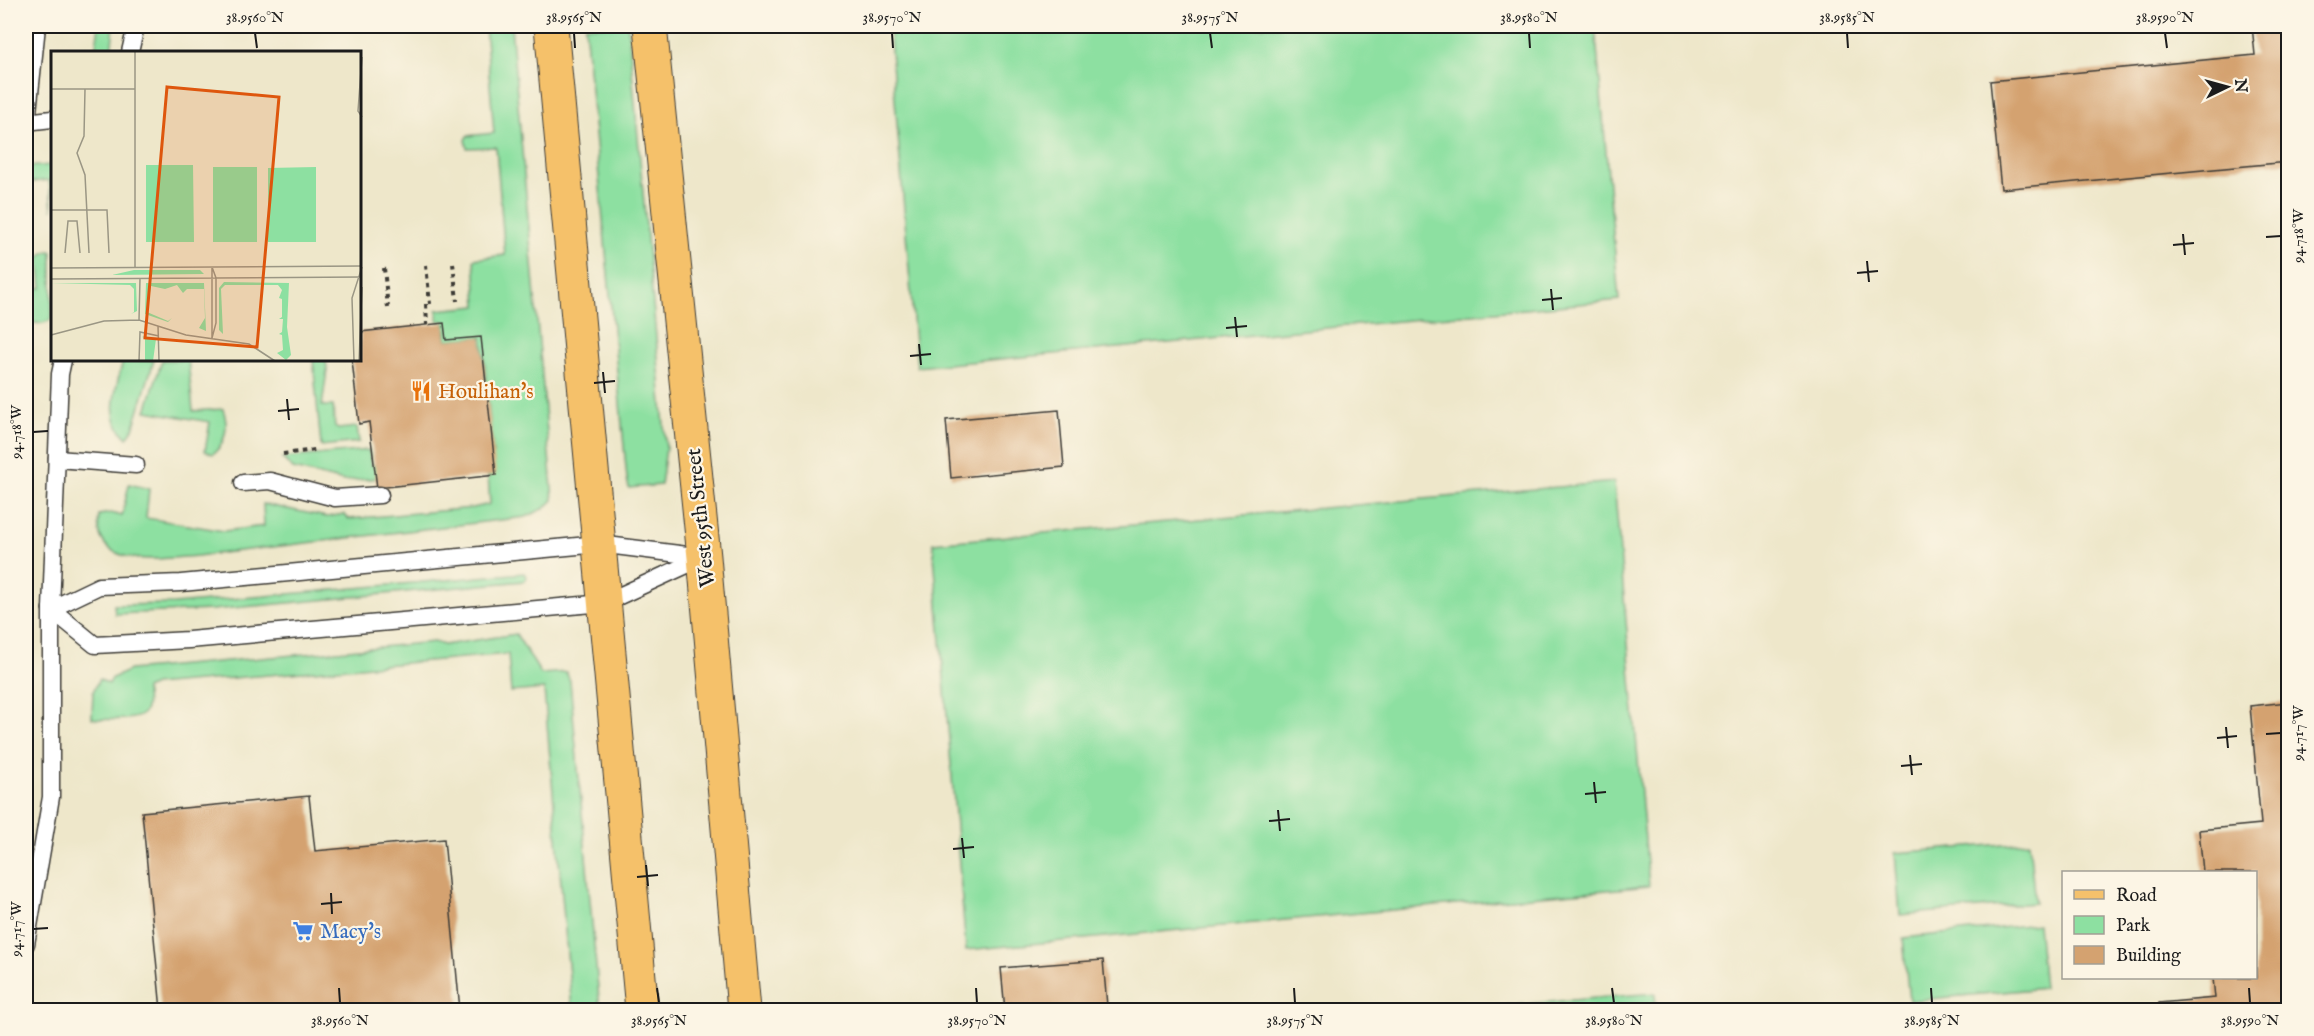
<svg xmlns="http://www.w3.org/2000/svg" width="2314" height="1036" font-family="'IM FELL English',serif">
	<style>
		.green { fill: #8de0a1; stroke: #547e5e; stroke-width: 1.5 }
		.building { fill: #d4a270 }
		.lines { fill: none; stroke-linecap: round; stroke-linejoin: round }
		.lane-casing { stroke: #3c3a36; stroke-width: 19 }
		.primary-casing { stroke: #3c3a36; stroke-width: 35 }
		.path { stroke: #3c3a36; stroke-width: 4; stroke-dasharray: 4.5 4.5; stroke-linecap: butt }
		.lane { stroke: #fff; stroke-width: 16 }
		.primary { stroke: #f5c16b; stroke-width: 33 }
		.ticks { fill: none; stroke: #1c1c1c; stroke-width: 2 }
		.labels { text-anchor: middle; stroke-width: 4.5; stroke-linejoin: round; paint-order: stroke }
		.food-label { font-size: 21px; fill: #c56008; stroke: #fcf5e5; text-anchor: start }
		.street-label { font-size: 21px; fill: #1c1c1c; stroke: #fcf5e5 }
		.shop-label { font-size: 21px; fill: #366cbe; stroke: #fcf5e5; text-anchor: start }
		.inset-road { fill: none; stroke: #9a9684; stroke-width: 1.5 }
		.view { fill: #de560d; fill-opacity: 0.15; stroke: #de560d; stroke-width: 3 }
		.inset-edge { fill: none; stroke: #1c1c1c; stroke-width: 3 }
		.neatline { fill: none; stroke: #1c1c1c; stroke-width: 2 }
		.ticks-label { font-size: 15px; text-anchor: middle; fill: #1c1c1c }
	</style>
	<rect width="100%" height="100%" fill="#fcf5e5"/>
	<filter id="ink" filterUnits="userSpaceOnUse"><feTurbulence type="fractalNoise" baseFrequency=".0167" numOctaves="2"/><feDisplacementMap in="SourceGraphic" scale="12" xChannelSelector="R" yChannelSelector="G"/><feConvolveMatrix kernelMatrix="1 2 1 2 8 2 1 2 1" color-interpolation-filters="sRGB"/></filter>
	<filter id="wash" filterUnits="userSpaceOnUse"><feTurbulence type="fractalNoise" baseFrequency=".008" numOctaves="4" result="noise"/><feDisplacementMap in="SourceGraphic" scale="24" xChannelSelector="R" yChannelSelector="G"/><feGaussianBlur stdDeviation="1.35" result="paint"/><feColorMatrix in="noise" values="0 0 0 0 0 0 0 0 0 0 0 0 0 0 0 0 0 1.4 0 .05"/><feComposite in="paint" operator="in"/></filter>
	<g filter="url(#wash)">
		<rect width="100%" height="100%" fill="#eee7ca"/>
		<g class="green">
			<polygon points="99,26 114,26 111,52 95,52"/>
			<path d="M485 26H511L553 500 545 508 526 517 197 556C164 558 91 572 99 515L111 513 122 516 129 484 149 489 146 518 224 531 264 526 263 504 327 517 344 514 349 519 473 508 490 504 488 475 493 453 482 337 446 340 445 321H438L437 310 477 306 474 259 505 255 496 147 467 148 465 140 467 136 494 133Z"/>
			<polygon points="585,26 628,26 666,448 661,485 629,488 627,479"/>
			<polygon points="889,26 1595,26 1619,300 917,367"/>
			<polygon points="52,165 52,210 49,180 26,183 26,167"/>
			<path d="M50 251 52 252V318C47 323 39 325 31 322L29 317 27 288H42L39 258 45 252Z"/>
			<path d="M123 360H154L133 429 127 438C103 416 117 388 123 360Z"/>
			<path d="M162 360H188L193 411 223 409C229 426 226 443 213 454L205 451 210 422 146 411Z"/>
			<polygon points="313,360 326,360 327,370 322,406 333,406 335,427 338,429 357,427 359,442 321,446"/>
			<polygon points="369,450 371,465 379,465 380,478 344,481 293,469 282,458"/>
			<polygon points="1614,482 1649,886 966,950 933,543"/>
			<polygon points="524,573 527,577 524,581 212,610 115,614 114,605 174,604"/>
			<path d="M516 634 541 674 566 672 570 681 600 1010H572L544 689 511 692 508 654 154 685 146 689C145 695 148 702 146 708 144 723 109 719 97 719L92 718V715L93 692 99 679 109 684 112 678 130 670 434 642 444 645Z"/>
			<polygon points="2029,842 2035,903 1900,915 1895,853"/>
			<polygon points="2038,924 2044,988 1909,1001 1903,938"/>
			<polygon points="1655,993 1656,1010 1454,1010"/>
		</g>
		<g id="blocks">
			<g class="building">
				<polygon points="2252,26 2288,26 2288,162 2001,189 1990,81 2255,55"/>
				<polygon points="444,323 446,340 481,337 496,475 377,488 369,422 359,424 352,360 360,360 360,332"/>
				<polygon points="1059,410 1064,467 951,478 946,420"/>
				<polygon points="2288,702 2288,1010 2159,1010 2159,1003 2215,998 2213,978 2256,978 2256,872 2203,872 2199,830 2261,824 2250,706"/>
				<polygon points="309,796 315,851 444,839 460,1010 161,1010 142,812"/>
				<polygon points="1103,960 1107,1006 1063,1010 1005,1010 1001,968"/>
			</g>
		</g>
	</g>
	<g filter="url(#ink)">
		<use href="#blocks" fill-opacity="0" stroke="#3c3a36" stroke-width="1.5"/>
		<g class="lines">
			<g class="lane-casing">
				<g id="lane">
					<polyline points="130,52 136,26"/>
					<polyline points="26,122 52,119"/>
					<polyline points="27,122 37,26"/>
					<polyline points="57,459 136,465"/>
					<polyline points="243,483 270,481 335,498 380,495"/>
					<polyline points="51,609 95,645 189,640 604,603 704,557"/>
					<polyline points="51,609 99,586 181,583 599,544 703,557"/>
					<polyline points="26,944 51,797 51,609 60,374 63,360"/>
				</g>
			</g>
			<g class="primary-casing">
				<g id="primary">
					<polyline points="551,26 642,1010"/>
					<polyline points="650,26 704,557 744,1010"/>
				</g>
			</g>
			<g class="path">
				<polyline points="453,263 457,301"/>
				<polyline points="426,265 430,304"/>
				<polyline points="384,268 388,308"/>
				<polyline points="426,304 427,325"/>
				<polyline points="283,454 315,450"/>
			</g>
			<use href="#lane" class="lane"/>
			<use href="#primary" class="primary"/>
		</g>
	</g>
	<path class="ticks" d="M255 33 257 48M574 33 575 48M892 33 893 48M1210 33 1212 48M1529 33 1530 48M1847 33 1848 48M2165 33 2167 48M2183 234 2185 255M2266 237 2281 236M2173 245 2194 243M1867 261 1869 282M1857 273 1878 271M1551 289 1553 310M1542 300 1562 298M1235 317 1237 337M1226 328 1247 326M919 344 921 365M910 356 931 354M603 372 605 393M594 383 615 381M287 399 289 420M278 411 299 409M33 432 48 431M2226 727 2228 748M2266 734 2281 733M2217 738 2237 736M1910 755 1912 775M1901 766 1922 764M1594 782 1596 803M1585 794 1606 792M1278 810 1280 831M1269 821 1290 819M962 838 964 858M953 849 974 847M646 865 648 886M637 877 658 875M331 893 332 914M321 904 342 902M33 929 48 928M339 988 340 1003M657 988 659 1003M976 988 977 1003M1294 988 1295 1003M1612 988 1614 1003M1931 988 1932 1003M2249 988 2250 1003"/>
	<defs>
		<g id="restaurant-bare" transform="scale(1.62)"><path d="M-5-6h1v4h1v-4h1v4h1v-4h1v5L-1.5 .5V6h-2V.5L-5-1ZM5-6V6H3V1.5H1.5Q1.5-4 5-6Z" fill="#e8710a" stroke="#fcf5e5" stroke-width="2.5" paint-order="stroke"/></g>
		<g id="supermarket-bare" transform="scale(1.62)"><path d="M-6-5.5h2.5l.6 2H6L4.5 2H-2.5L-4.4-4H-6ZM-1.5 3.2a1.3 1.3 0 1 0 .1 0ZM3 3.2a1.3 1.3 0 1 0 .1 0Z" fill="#3f7fe0" stroke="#fcf5e5" stroke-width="2.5" paint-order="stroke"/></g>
	</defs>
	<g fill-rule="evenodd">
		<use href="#restaurant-bare" x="421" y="391"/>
		<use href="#supermarket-bare" x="303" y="931"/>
	</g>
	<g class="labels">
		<g class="food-label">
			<text x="438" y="398">Houlihan's</text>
		</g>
		<g class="street-label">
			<text transform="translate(700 518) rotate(-96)" y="7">West 95th Street</text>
		</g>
		<g class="shop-label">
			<text x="320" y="938">Macy's</text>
		</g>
	</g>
	<g transform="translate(51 51)">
		<rect width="310" height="310" fill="#eee7ca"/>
		<path d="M95 114H142L143 191H95ZM206 116V191H162V116ZM265 116V191H217V117ZM83 219H149L153 223 61 224ZM173 231 238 232 236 276 240 304 235 309 226 302 232 299 231 284 228 283 231 281 232 268H228L231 266V248L228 247 231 239 227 234H174L170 238 172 283 168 279V237ZM0 232H85L86 260 80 263 83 261V238L79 234ZM95 232H153L155 280 148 277 154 267 153 238H136L132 242 126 234 114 238 100 235 96 261 117 270 121 267 117 271 94 263ZM94 285 105 288 102 310H94V287L91 286Z" fill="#8de0a1"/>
		<path class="inset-road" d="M311 6 307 60 311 66M0 38H34L33 85 26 102 34 124 38 202M34 38H84M0 159H56L58 202M14 202 17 170H26L29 202M0 217 311 215M84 217V0M0 228 311 226M88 269 89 227M107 275 108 310M0 284 53 270 88 269 135 284 198 293 224 310M161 287 165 272V227L161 216M161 287V216M88 310 89 281 108 285M303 310 301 247 311 216M308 310 311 236"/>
		<path class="view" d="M116 36 228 46 206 296 94 287Z"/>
		<rect width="310" height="310" class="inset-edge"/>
	</g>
	<rect width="2314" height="1036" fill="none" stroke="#fcf5e5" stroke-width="66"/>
	<rect x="2062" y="871" width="195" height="108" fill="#fcf5e5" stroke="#a29e95" stroke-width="1.5"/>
	<rect x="2074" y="890" width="30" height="9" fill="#f5c16b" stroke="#a29e95" stroke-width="1.5"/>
	<text x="2116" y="901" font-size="18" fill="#1c1c1c">Road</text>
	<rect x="2074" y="916" width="30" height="18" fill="#8de0a1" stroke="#a29e95" stroke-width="1.5"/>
	<text x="2116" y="931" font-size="18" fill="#1c1c1c">Park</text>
	<rect x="2074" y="946" width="30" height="18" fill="#d4a270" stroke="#a29e95" stroke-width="1.5"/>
	<text x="2116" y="961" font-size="18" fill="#1c1c1c">Building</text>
	<g transform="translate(2227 87) rotate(85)" stroke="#fcf5e5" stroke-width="4.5" paint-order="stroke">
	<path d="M0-4.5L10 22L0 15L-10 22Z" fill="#1c1c1c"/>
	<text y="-9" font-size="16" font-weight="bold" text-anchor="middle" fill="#1c1c1c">N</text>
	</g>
	<rect x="33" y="33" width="2248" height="970" class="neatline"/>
	<g class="ticks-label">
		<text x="255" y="22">38.9560°N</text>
		<text x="574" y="22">38.9565°N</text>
		<text x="892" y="22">38.9570°N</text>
		<text x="1210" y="22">38.9575°N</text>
		<text x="1529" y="22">38.9580°N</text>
		<text x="1847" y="22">38.9585°N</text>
		<text x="2165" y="22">38.9590°N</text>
		<text transform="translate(2298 236) rotate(-90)" y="5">94.718°W</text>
		<text transform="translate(16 432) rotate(-90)" y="5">94.718°W</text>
		<text transform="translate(2298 733) rotate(-90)" y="5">94.717°W</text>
		<text transform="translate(16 929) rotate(-90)" y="5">94.717°W</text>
		<text x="340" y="1025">38.9560°N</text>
		<text x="659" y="1025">38.9565°N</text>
		<text x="977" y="1025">38.9570°N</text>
		<text x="1295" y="1025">38.9575°N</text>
		<text x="1614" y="1025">38.9580°N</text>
		<text x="1932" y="1025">38.9585°N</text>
		<text x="2250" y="1025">38.9590°N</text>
	</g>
</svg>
